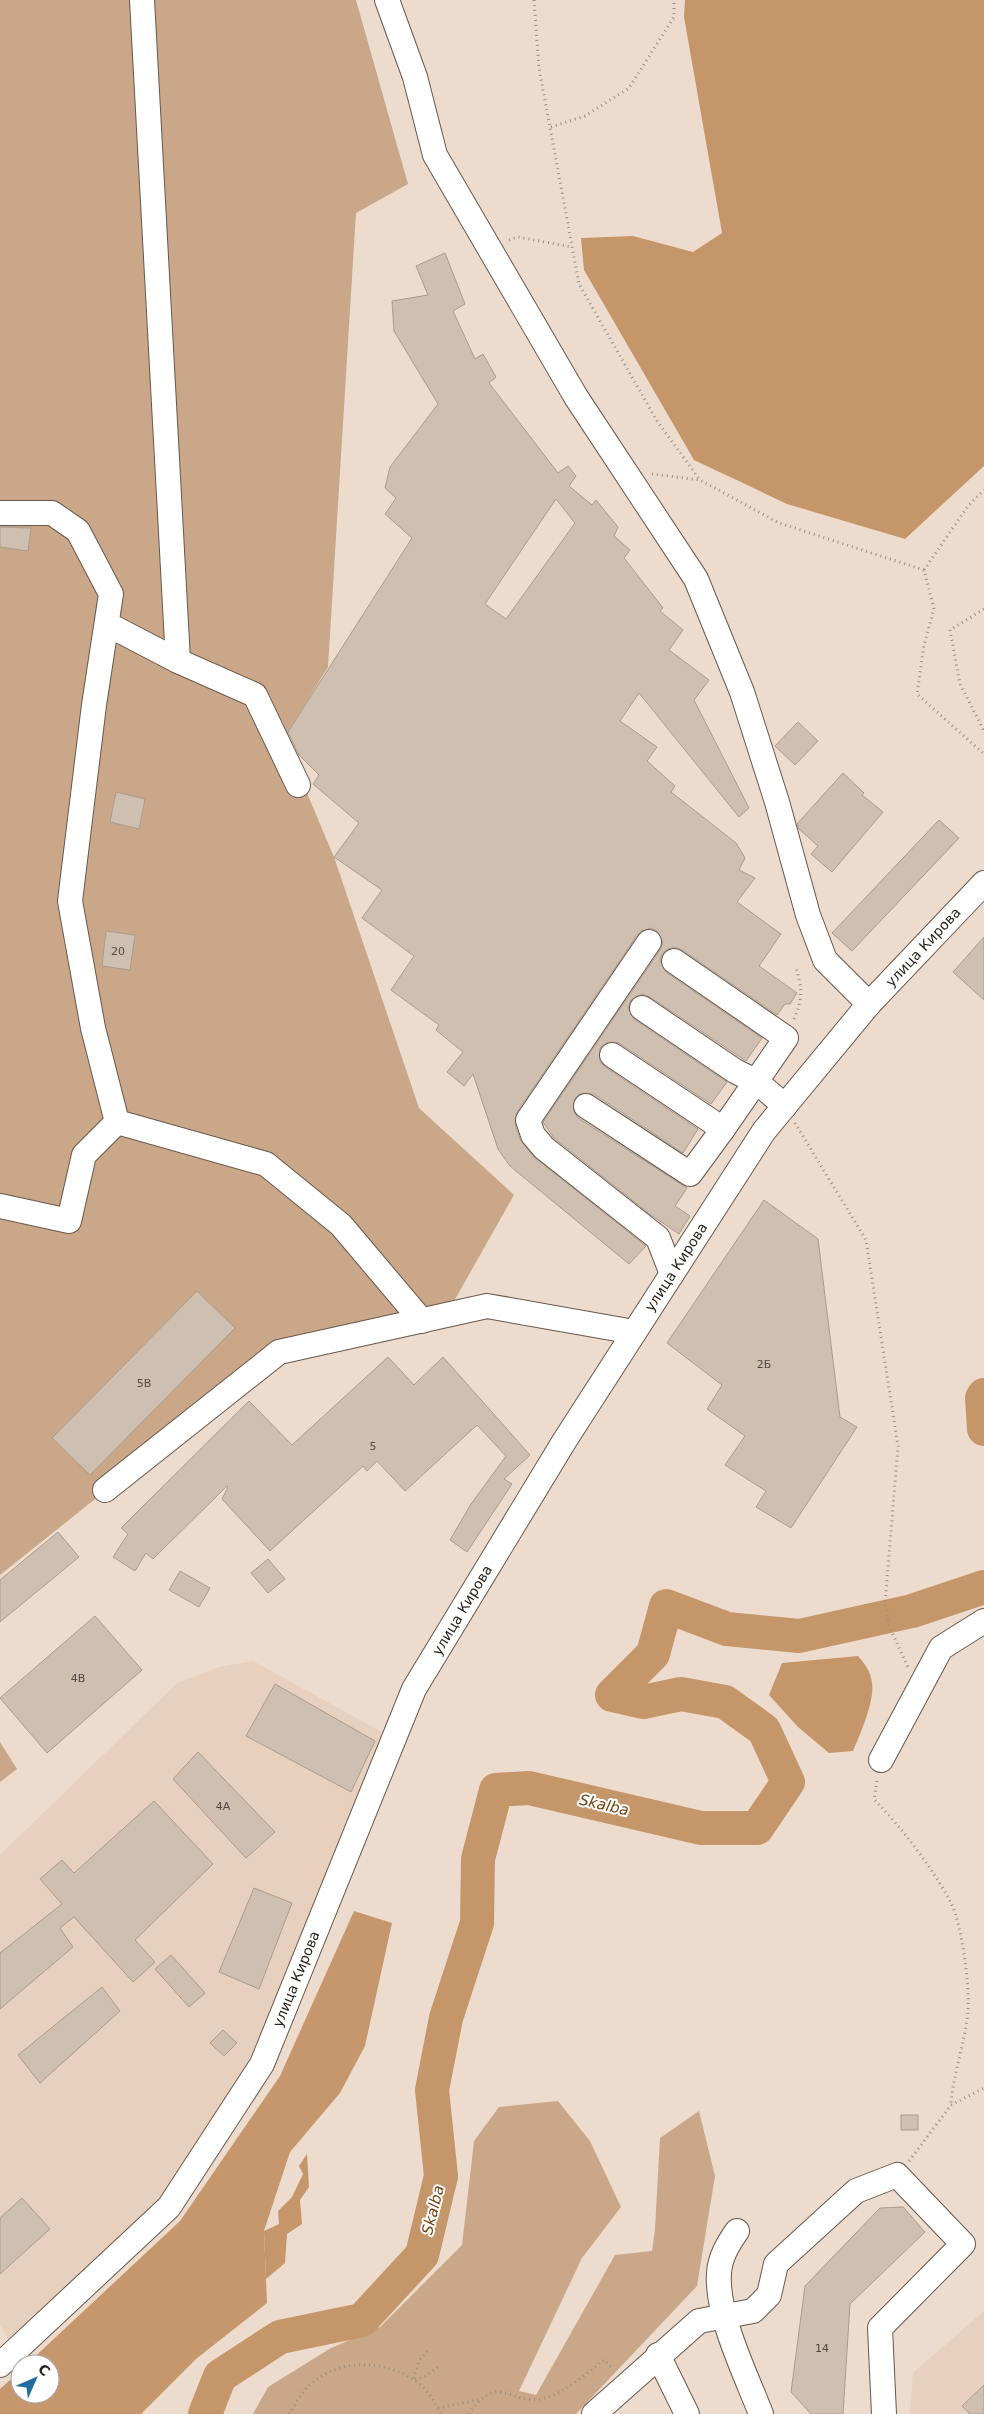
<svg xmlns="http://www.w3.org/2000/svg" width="984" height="2414" font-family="'DejaVu Sans',sans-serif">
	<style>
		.built { fill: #e7d0bd }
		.green { fill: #caa788 }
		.forest { fill: #c6976c }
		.water { fill: #c6966b }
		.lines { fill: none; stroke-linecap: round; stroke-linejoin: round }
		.river { stroke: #c6966b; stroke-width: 34 }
		.building { fill: #cfbfb0; stroke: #ab9b8d; fill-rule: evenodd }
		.minor-casing { stroke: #67584c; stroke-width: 26 }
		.path { stroke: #9a8e83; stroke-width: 3; stroke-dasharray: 1 4; stroke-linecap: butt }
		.minor { stroke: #fff; stroke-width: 24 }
		.labels { text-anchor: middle; stroke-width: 4; stroke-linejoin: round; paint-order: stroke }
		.number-label { font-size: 11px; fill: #524a42 }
		.street-label { font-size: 14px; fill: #29231d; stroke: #fff }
		.water-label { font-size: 15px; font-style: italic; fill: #70420f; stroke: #fff }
	</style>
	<rect width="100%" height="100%" fill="#eddcce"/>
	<g class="built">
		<polygon points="253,1661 387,1735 258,2057 165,2201 13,2350 0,2324 0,1855 177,1683 219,1667"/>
		<polygon points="984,2311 984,2414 910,2414 913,2373"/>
	</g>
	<g class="green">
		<polygon points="0,0 356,0 408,184 356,213 328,667 284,739 334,857 419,1108 514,1195 449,1310 279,1352 0,1575"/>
		<polygon points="0,1742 17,1769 0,1782"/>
		<polygon points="558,2101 590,2141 621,2207 582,2258 519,2391 536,2395 615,2255 652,2251 655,2229 660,2138 699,2111 715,2176 697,2286 576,2414 253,2414 268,2387 331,2348 380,2327 462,2245 474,2141 499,2107"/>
	</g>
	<polygon class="forest" points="354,1911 392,1923 365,2046 340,2093 290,2152 264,2231 267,2303 196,2359 141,2414 0,2414 0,2389 20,2371 20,2394 50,2394 50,2364 27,2364 180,2221 280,2076"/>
	<g class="water">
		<polygon points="685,0 984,0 984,466 905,539 787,504 694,460 584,270 581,238 633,236 693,252 722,233 684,17"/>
		<path d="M858 1656C865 1664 871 1672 872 1683 875 1700 860 1735 853 1751L829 1753 798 1727 769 1695 782 1663Z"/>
		<polygon points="307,2154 309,2187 300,2200 302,2224 287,2234 285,2263 266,2279 264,2231 279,2224 278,2211 292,2197 303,2174 299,2166"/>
	</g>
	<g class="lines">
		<g class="river">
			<polyline points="984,1395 982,1398 984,1429"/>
			<polyline points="205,2414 220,2376 280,2337 362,2320 422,2255 441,2176 432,2090 446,2018 477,1923 478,1859 496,1790 529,1788 701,1828 757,1828 788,1782 764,1730 725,1702 681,1694 643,1702 612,1695 653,1654 666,1606 727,1629 799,1636 912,1611 984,1587"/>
		</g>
	</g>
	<g class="building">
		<path d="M445 253 465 304 453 311 475 359 483 354 496 377 489 383 558 473 568 466 576 476 569 486 592 505 596 500 618 527 614 536 630 550 624 558 663 608 660 611 683 630 669 650 709 680 694 700 749 808 739 817 639 693 620 721 657 747 647 761 675 786 671 792 736 843 745 858 739 870 755 878 737 902 781 934 759 966 797 993 790 1004H785L777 1015 682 950 675 947 668 949 662 954 660 960 666 972 762 1038 746 1061 650 997 642 994 631 1000 628 1008 634 1019 727 1082 711 1104 619 1043H606L600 1048V1061L604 1066 698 1129 683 1153 594 1094H580L574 1099V1112L578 1118 687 1188 675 1206 690 1216 679 1234 651 1215 554 1138 543 1122 660 950 663 943 657 931 650 928 638 934 517 1112 515 1124 520 1139 534 1157 646 1246 629 1264 510 1166 498 1149 473 1074 464 1086 447 1072 463 1052 436 1030 439 1025 391 990 414 956 362 918 382 890 334 857 359 823 313 784 319 775 299 755 288 732 412 538 385 514 396 498 385 488 390 467 438 404 394 331 392 301 428 295 416 266ZM556 499 575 523 506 619 485 604Z"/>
		<polygon points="0,527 31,528 28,551 0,547"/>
		<polygon points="798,722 818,741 795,765 775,746"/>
		<polygon points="843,773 864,793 862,795 883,812 832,872 811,854 818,846 799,829 797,824"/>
		<polygon points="116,792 145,799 139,829 110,822"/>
		<polygon points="939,820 959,838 852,951 832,933"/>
		<polygon points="106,931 135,935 130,970 102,966"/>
		<polygon points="984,937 984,1000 953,972"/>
		<polygon points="764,1200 818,1239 840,1417 857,1427 791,1528 756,1507 766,1491 725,1465 745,1436 707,1409 722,1385 667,1343"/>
		<polygon points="197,1291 235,1328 90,1475 52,1438"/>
		<polygon points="388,1357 414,1385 443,1357 530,1455 504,1479 512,1484 467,1552 450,1540 471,1504 506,1456 477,1425 405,1491 377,1461 367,1471 363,1466 270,1551 222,1499 228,1487 227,1486 153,1559 146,1553 135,1571 113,1557 128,1534 121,1528 249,1401 292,1445"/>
		<polygon points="58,1532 79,1557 0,1622 0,1580"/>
		<polygon points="268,1559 285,1579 268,1593 251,1573"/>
		<polygon points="180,1571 210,1588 199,1607 169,1590"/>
		<polygon points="95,1616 142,1670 47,1753 0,1698"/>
		<polygon points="275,1684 375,1741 351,1792 246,1736"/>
		<polygon points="198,1752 275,1832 246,1858 173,1779"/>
		<polygon points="154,1801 213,1864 135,1940 155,1962 133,1982 74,1917 60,1928 73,1947 0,2009 0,1953 62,1904 40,1879 62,1860 74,1873"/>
		<polygon points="254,1888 292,1903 259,1989 219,1972"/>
		<polygon points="171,1955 205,1993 189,2007 155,1969"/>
		<polygon points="102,1987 120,2011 40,2083 18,2055"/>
		<polygon points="223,2030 237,2043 224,2056 210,2043"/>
		<rect x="901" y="2115" width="17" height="15"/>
		<polygon points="22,2198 50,2229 0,2274 0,2218"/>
		<polygon points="903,2207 925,2232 850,2304 843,2414 811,2414 791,2392 805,2286 880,2208"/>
		<polygon points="984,2385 984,2414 970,2414 962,2406"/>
	</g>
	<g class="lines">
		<g class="minor-casing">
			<g id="minor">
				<polyline points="142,0 178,661"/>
				<polyline points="387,0 415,77 435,155 576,397 696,579 742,692 777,802 808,915 825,960 869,1004"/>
				<polyline points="0,513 52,513 78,531 111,594 94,705 70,901 93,1028 117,1122"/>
				<polyline points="107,624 178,661 255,695 298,785"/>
				<polyline points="649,942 528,1120 533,1135 544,1148 658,1238 672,1274"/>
				<polyline points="642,1008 735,1071 757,1082 785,1106"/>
				<polyline points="612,1055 723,1129 786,1038 674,961"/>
				<polyline points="586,1106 690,1174 723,1129"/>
				<polyline points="0,1206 69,1221 84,1155 117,1122 266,1164 341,1225 422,1321"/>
				<polyline points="105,1490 279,1352 487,1306 634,1332"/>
				<polyline points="881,1760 941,1648 984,1621"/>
				<path d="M737 2231C728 2244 720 2257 719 2273 716 2315 746 2375 761 2414"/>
				<polyline points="658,2355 687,2414"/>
				<polyline points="0,2365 169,2207 262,2064 414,1689 565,1440 764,1131 869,1004 984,883"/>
				<polyline points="594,2414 699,2321 753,2311 769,2295 776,2264 856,2191 897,2175 963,2244 880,2328 884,2414"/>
			</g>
		</g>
		<g class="path">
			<polyline points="534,0 539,68 579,284 657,421 700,480 779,523 924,570 934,609 924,645 917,694 984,754"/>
			<polyline points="551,127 585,116 629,88 674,17 674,0"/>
			<polyline points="509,240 518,237 572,247"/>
			<polyline points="652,474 700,480"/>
			<polyline points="924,570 968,506 984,490"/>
			<polyline points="984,609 950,630 960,684 984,731"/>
			<path d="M794 1019C803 998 802 989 796 967"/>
			<polyline points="795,1123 866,1240 898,1446 885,1604 889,1626 908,1667"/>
			<path d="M877 1781 874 1799C903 1830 931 1865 951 1903 962 1924 970 1988 968 2011 965 2043 953 2074 951 2105"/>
			<polyline points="909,2161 951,2105 984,2088"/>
			<polyline points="427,2351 419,2361 413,2380 424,2377 441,2365"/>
			<polyline points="438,2408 478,2400"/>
			<path d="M289 2414C294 2407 298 2398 304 2391 333 2357 385 2358 418 2383 429 2391 435 2403 441 2414"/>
			<path d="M469 2414C499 2371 509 2405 541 2399 564 2394 586 2374 604 2360L613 2369"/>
		</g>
		<use href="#minor" class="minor"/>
	</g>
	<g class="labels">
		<g class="number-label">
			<text x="118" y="955">20</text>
			<text x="764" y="1368">2Б</text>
			<text x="144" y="1387">5В</text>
			<text x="373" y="1450">5</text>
			<text x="78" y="1682">4В</text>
			<text x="223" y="1810">4А</text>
			<text x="822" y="2352">14</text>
		</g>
		<g class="street-label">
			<text transform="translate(923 947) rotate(-47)" y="5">улица Кирова</text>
			<text transform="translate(676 1267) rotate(-57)" y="5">улица Кирова</text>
			<text transform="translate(462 1610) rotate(-59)" y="5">улица Кирова</text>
			<text transform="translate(296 1979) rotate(-68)" y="5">улица Кирова</text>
		</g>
		<g class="water-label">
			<text transform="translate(604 1805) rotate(13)" y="5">Skalba</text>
			<text transform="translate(433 2210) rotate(-76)" y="5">Skalba</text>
		</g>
	</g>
	<g transform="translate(35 2379) rotate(45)"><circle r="24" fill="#ffffff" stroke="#a9a7a5"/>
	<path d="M0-4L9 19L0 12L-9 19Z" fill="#216da0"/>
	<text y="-8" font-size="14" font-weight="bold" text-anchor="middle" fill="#29231d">С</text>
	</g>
</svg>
